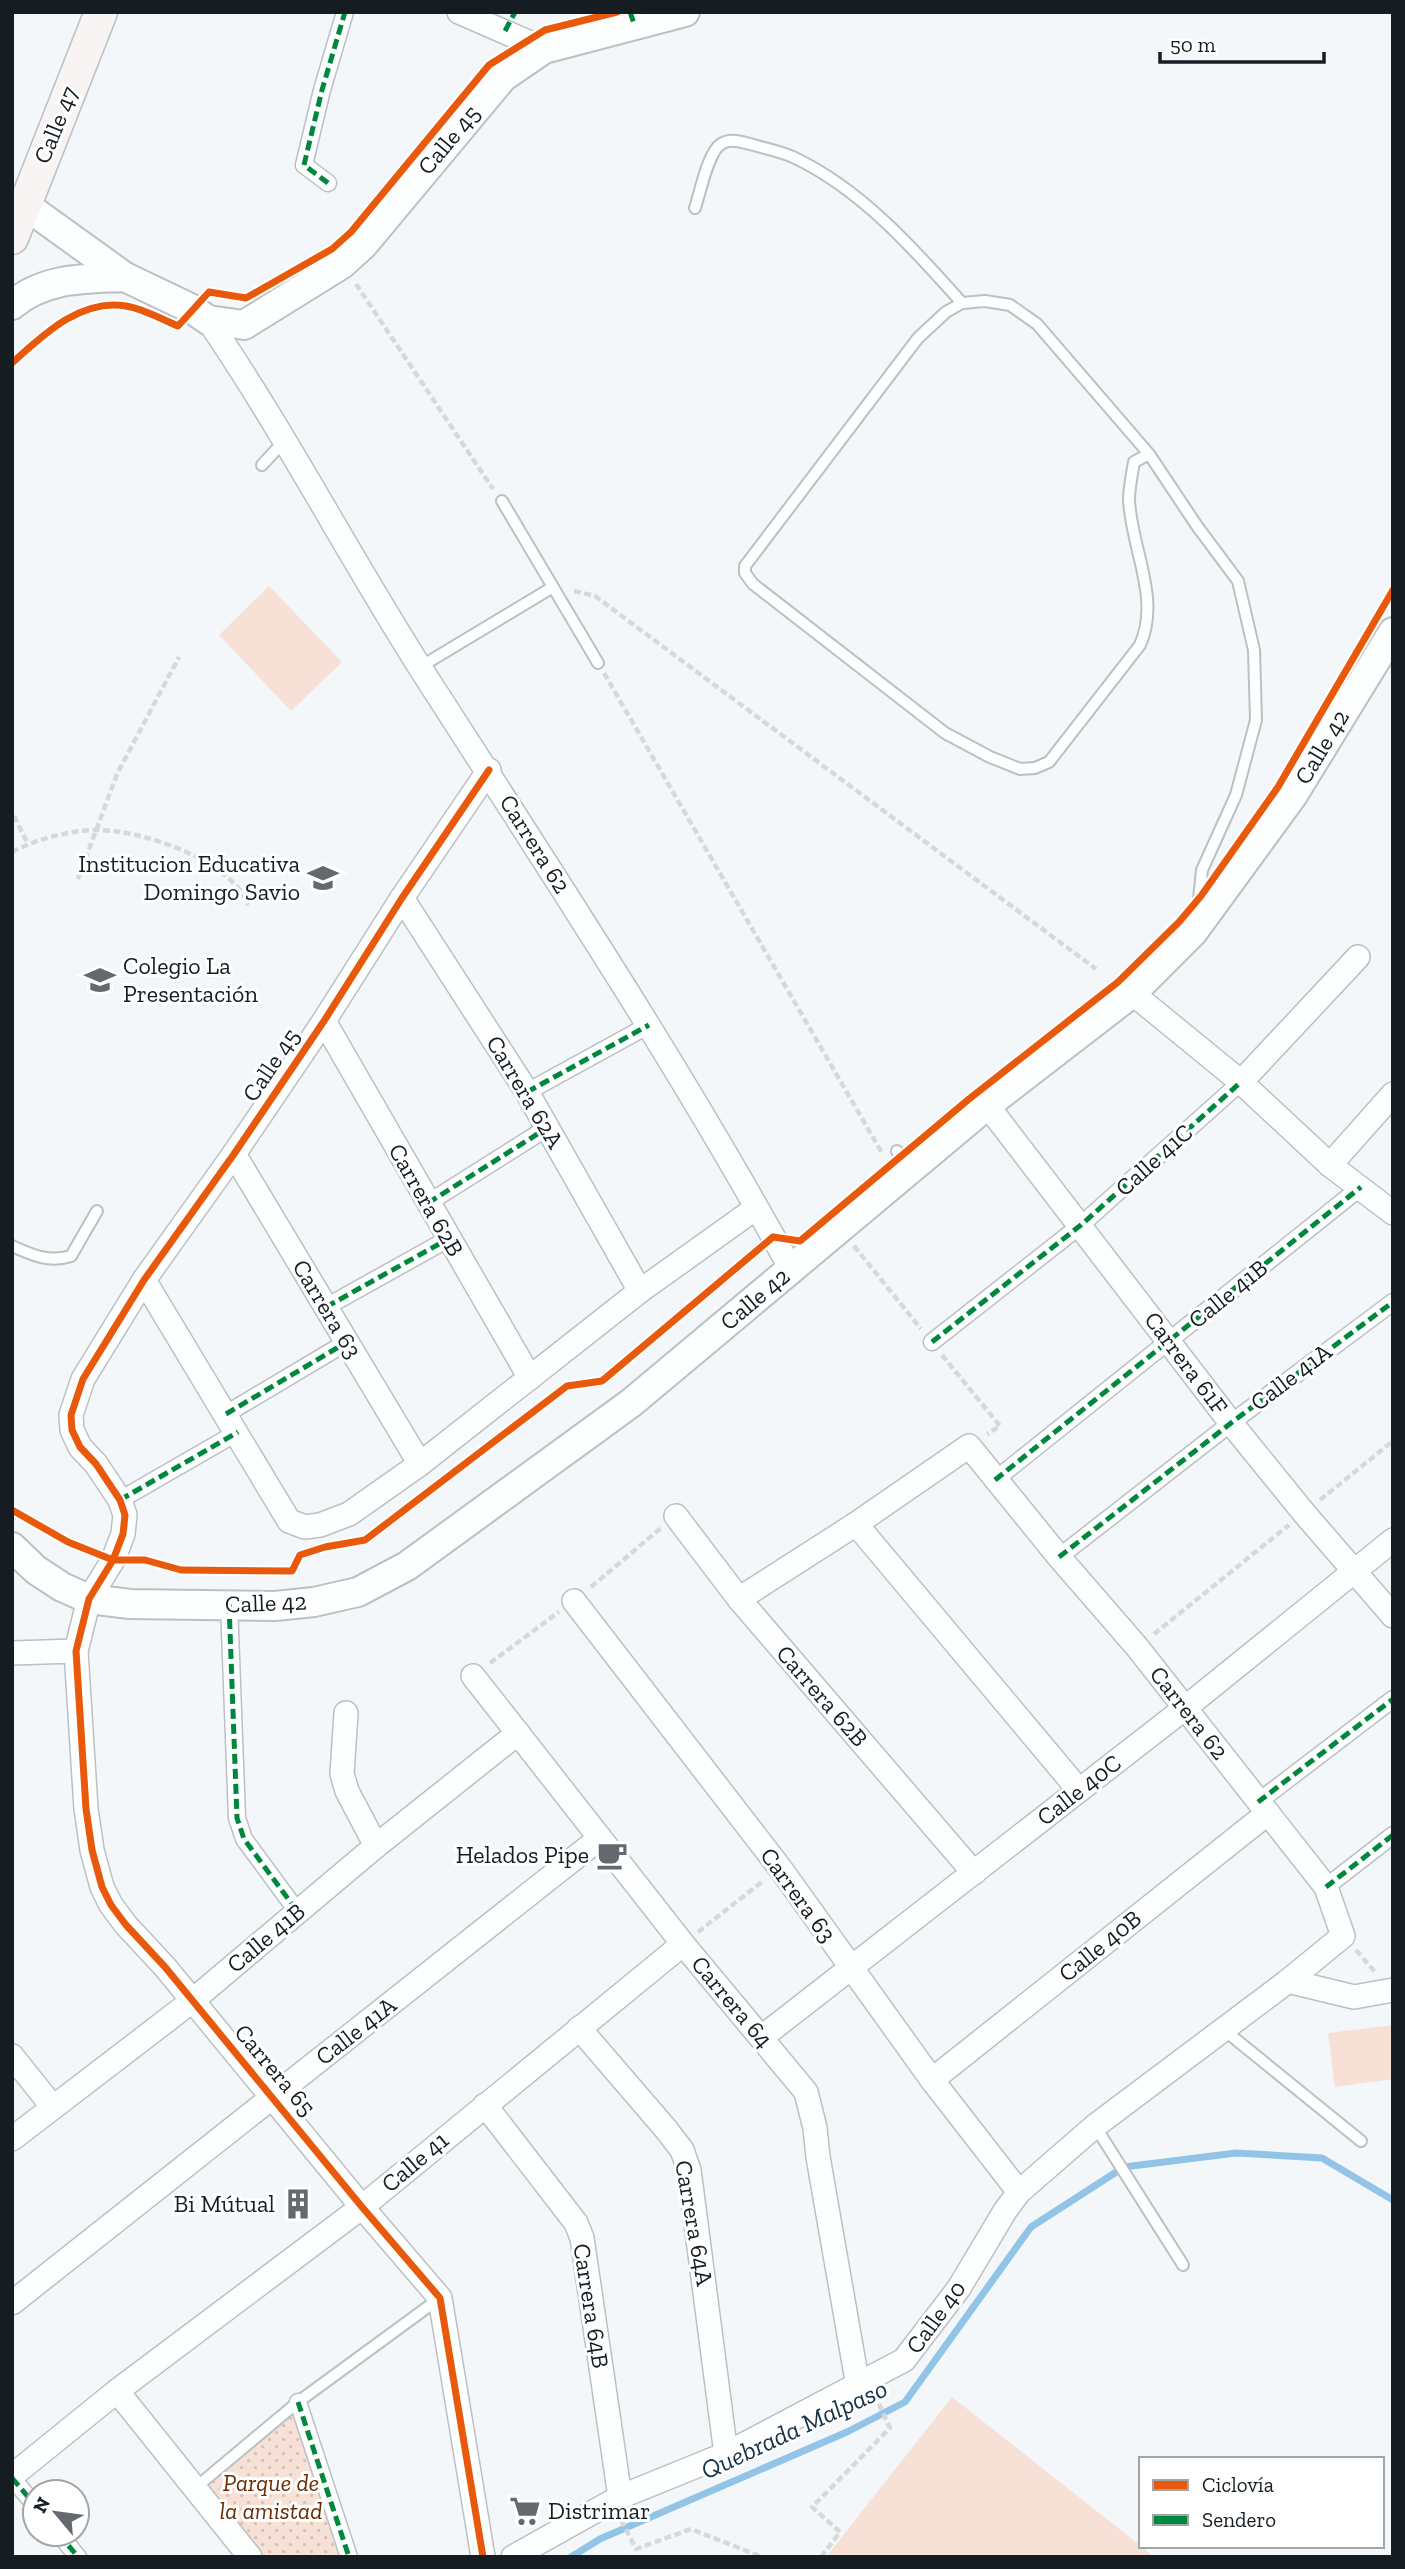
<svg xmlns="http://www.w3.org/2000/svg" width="1405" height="2569" font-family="'Zilla Slab',serif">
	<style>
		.park { fill: url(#park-dots) }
		.pitch { fill: #f7e0d6 }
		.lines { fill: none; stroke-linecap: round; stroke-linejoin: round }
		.stream { stroke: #91c4e6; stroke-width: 7 }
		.service-casing { stroke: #bbc0c4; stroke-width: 14 }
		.pedestrian-casing { stroke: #bbc0c4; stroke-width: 19 }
		.minor-casing { stroke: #bbc0c4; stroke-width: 26 }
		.tertiary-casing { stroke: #bbc0c4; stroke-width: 32 }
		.secondary-casing { stroke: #bbc0c4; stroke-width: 35 }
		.path { stroke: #d7d8d9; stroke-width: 4.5; stroke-dasharray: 7 3.5; stroke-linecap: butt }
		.service { stroke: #fdfefe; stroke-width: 10 }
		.pedestrian { stroke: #fdfefe; stroke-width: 16 }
		.minor { stroke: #fdfefe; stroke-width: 23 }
		.tertiary { stroke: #fdfefe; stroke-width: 28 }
		.secondary { stroke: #f7f4f3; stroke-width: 32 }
		.quiet { stroke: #00873e; stroke-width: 5; stroke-dasharray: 10 5; stroke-linecap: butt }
		.cycleway-casing { stroke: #fff; stroke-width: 11 }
		.cycleway { stroke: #e8590c; stroke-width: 7 }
		.labels { text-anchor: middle; stroke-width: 6; stroke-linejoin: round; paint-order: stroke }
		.street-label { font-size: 24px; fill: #151d22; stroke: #fff }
		.poi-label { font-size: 24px; fill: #151d22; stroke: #fff; text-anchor: end }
		.park-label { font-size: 24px; font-style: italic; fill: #6b2b00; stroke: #fff }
		.water-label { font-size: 26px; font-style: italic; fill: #133247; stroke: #fff }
	</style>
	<defs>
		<pattern id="park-dots" width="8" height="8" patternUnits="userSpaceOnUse" patternTransform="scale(1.75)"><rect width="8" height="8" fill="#f7e0d6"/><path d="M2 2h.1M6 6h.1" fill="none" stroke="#d3c0b7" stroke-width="1.8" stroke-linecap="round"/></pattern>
	</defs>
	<rect width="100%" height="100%" fill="#f4f7fa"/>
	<polygon class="park" points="298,2402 343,2557 256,2557 194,2489"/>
	<g class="pitch">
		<polygon points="269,586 342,662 291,711 219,635"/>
		<polygon points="1393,2025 1393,2079 1335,2087 1328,2033"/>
		<polygon points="952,2397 1141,2546 1154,2557 826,2557"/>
	</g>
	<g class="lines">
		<polyline class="stream" points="571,2557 600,2539 847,2432 905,2402 1031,2227 1124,2167 1236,2153 1322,2158 1393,2200"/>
		<g class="service-casing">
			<g id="service">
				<path d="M695 208C700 193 708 152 721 144 731 137 746 143 757 146 768 149 782 152 793 157 861 189 913 248 962 303"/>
				<path d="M1149 454 1134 462C1132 474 1129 488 1129 500 1131 548 1161 598 1140 645L1049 762 1035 768 1020 769 990 757 945 733 753 584 745 573V566L918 338 946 312 962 303 985 301 1010 305 1037 324 1149 454 1197 526 1238 581 1254 650 1256 720 1236 795 1202 870 1198 909"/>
				<polyline points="262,465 286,439"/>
				<polyline points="502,501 598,663"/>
				<polyline points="420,667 553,587"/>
				<polyline points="897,1151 907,1170"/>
				<path d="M12 1246C32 1255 49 1263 71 1256L97 1211"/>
				<polyline points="1223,2029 1361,2141"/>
				<polyline points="1095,2126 1183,2265"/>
				<polyline points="194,2489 298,2402 440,2298"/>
			</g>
		</g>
		<g class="pedestrian-casing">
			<g id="pedestrian">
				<polyline points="328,183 304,165 322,90 345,12"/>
				<polyline points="527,1092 649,1025"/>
				<polyline points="428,1203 547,1128"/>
				<polyline points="326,1307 448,1239"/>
				<polyline points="932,1342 1081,1225 1241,1082"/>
				<polyline points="226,1414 347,1342"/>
				<polyline points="995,1480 1361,1187"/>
				<polyline points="120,1500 238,1432"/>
				<polyline points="1059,1557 1231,1423 1393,1302"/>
				<polyline points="229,1604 237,1818 244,1839 297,1911"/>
				<polyline points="1258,1802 1393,1699"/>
				<polyline points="1326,1887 1393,1835"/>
				<polyline points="298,2402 349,2557"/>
				<polyline points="12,2478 35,2505"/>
				<polyline points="59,2534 78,2557"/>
			</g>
		</g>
		<g class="minor-casing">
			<g id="minor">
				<polyline points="459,12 544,49"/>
				<path d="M208 320C285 433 348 554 421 669 548 867 678 1063 791 1269"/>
				<polyline points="402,898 527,1092 640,1291"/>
				<polyline points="1132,993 1241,1082 1330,1165 1393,1213"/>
				<polyline points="324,1021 530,1378"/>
				<polyline points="1241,1082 1358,957"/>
				<polyline points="987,1105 1231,1423 1304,1513 1393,1616"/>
				<polyline points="234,1154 420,1464"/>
				<polyline points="1330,1165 1393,1094"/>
				<polyline points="144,1280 289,1521 305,1527 320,1525 349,1514 420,1464 640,1291 756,1208"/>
				<polyline points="676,1516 739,1599 974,1873"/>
				<polyline points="856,1524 1078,1789"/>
				<polyline points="574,1601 780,1868 932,2080 1019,2192"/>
				<polyline points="12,1653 76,1651"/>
				<polyline points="473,1676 683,1944 806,2092 815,2128 818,2157 858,2386"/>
				<polyline points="346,1713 342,1774 347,1791 376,1846"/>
				<polyline points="1288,1981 1354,1997 1393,1990"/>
				<polyline points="579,2028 665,2128 682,2150 689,2170 726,2454"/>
				<polyline points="762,2037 1185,1708 1393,1540"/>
				<polyline points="12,2056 52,2106"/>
				<polyline points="932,2080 1268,1813"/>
				<polyline points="485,2105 576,2223 582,2238 620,2497"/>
				<polyline points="12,2139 192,2001 376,1846 518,1733"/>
				<polyline points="12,2303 600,1838"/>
				<polyline points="117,2391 250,2557"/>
				<polyline points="12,2476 117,2391 362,2207 683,1944"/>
				<polyline points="483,2557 440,2298 362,2207 165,1967 126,1925 111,1905 102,1887 92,1850 86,1809 76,1651 89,1599 113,1560 123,1534 125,1515 120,1500 96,1464 80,1447 72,1430 71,1415 83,1379 144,1280 234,1154 324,1021 402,898 489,770"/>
				<polyline points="513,2557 620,2497 726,2454 904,2360 959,2288 1005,2211 1019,2192 1095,2126 1288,1981 1343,1936 1326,1887 1137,1647 1059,1557 969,1446 856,1524 739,1599"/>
			</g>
		</g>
		<g class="tertiary-casing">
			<g id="tertiary">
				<polyline points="25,205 125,277 192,309 208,320 244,325 342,264 363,245 503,77 544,49 685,12"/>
				<path d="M12 305C45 277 85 279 125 277"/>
				<polyline points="12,1547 36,1570 62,1587 89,1599 130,1604 275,1606 314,1602 358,1592 407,1566 631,1403 987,1105 1132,993 1193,932 1293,795 1393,632"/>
			</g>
		</g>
		<g class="secondary-casing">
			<polyline id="secondary" points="12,238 101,12"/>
		</g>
		<g class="path">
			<polyline points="356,284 493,489"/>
			<polyline points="574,591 595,596 1096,969"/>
			<polyline points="604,673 882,1153"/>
			<polyline points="14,816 28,844"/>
			<path d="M12 852C37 839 67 831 95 830 140 829 232 860 248 905"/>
			<polyline points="78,879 117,774 179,657"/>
			<polyline points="854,1246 921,1329"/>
			<polyline points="942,1355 1000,1426 987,1434"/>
			<polyline points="1320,1500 1393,1441"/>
			<polyline points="591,1587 661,1528"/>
			<polyline points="1154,1634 1289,1525"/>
			<polyline points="490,1663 559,1612"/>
			<polyline points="698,1932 763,1881"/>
			<polyline points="1356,1950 1375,1972"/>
			<polyline points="621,2520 636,2549 691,2529 762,2557"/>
			<polyline points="821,2557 840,2532 812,2507 890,2428 876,2398"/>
		</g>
		<use href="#service" class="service"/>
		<use href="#pedestrian" class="pedestrian"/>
		<use href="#minor" class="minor"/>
		<use href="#tertiary" class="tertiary"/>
		<use href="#secondary" class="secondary"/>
		<g class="quiet">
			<polyline points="630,12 635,26"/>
			<polyline points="505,31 515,12"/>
			<polyline points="328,183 304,165 322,90 345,12"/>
			<polyline points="527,1092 649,1025"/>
			<polyline points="428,1203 547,1128"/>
			<polyline points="326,1307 448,1239"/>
			<polyline points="932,1342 1081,1225 1241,1082"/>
			<polyline points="226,1414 347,1342"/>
			<polyline points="995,1480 1361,1187"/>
			<polyline points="120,1500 238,1432"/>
			<polyline points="1059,1557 1231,1423 1393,1302"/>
			<polyline points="229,1604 237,1818 244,1839 297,1911"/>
			<polyline points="1258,1802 1393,1699"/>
			<polyline points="1326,1887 1393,1835"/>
			<polyline points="298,2402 349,2557"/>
			<polyline points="12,2478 35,2505"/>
			<polyline points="59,2534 78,2557"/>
		</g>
		<g class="cycleway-casing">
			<g id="cycleway">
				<path d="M12 363C43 335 81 298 126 306 144 309 161 319 178 326L209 292 246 298 332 249 351 232 489 65 545 30 617 12"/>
				<polyline points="12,1510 68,1542 113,1560 145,1560 181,1570 292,1571 300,1555 325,1547 365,1540 567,1386 602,1381 773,1237 800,1241 969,1099 1118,982 1179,922 1201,896 1278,787 1393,590"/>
				<polyline points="483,2557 440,2298 362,2207 165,1967 126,1925 111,1905 102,1887 92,1850 86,1809 76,1651 89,1599 113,1560 123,1534 125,1515 120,1500 96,1464 80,1447 72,1430 71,1415 83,1379 144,1280 234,1154 324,1021 402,898 489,770"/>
			</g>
		</g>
		<use href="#cycleway" class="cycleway"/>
	</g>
	<defs>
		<g id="school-bare" transform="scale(2.415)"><path d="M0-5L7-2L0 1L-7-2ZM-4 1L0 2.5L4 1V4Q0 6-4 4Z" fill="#63696e" stroke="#fff" stroke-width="2.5" paint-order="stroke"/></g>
		<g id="cafe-bare" transform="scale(2.415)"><path d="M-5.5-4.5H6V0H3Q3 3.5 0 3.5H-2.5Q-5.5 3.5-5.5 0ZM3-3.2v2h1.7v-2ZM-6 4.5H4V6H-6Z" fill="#63696e" stroke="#fff" stroke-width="2.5" paint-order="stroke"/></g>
		<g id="building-bare" transform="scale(2.415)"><path d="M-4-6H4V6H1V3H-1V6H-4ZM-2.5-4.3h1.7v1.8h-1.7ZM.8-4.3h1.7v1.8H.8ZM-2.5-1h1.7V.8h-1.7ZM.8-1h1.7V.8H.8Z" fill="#63696e" stroke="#fff" stroke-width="2.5" paint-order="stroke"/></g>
		<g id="supermarket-bare" transform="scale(2.415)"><path d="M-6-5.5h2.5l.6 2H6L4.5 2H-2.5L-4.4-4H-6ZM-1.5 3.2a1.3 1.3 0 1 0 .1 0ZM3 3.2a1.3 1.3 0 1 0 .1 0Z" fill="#63696e" stroke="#fff" stroke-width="2.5" paint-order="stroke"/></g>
	</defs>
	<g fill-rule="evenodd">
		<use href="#school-bare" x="323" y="878"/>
		<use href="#school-bare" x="100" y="980"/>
		<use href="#cafe-bare" x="612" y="1855"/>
		<use href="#building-bare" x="298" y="2204"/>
		<use href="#supermarket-bare" x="525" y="2511"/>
	</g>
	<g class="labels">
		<g class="street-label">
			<text transform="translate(56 125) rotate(-68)" y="8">Calle 47</text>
			<text transform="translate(449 140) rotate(-50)" y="8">Calle 45</text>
			<text transform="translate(1322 747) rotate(-59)" y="8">Calle 42</text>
			<text transform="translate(535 844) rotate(58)" y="8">Carrera 62</text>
			<text transform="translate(271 1065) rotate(-56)" y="8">Calle 45</text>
			<text transform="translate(525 1092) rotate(59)" y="8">Carrera 62A</text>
			<text transform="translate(1154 1160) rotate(-42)" y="8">Calle 41C</text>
			<text transform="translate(426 1200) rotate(60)" y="8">Carrera 62B</text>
			<text transform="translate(1228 1294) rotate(-39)" y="8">Calle 41B</text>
			<text transform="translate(755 1299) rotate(-40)" y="8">Calle 42</text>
			<text transform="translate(327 1309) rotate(59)" y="8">Carrera 63</text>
			<text transform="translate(1186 1363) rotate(53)" y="8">Carrera 61F</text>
			<text transform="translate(1291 1377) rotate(-37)" y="8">Calle 41A</text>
			<text transform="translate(266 1603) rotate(-2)" y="8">Calle 42</text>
			<text transform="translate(822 1696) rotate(49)" y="8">Carrera 62B</text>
			<text transform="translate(1189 1713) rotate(52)" y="8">Carrera 62</text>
			<text transform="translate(1079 1790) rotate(-38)" y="8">Calle 40C</text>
			<text transform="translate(798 1895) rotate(54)" y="8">Carrera 63</text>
			<text transform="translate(266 1938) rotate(-40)" y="8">Calle 41B</text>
			<text transform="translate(1100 1946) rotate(-39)" y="8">Calle 40B</text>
			<text transform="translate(732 2002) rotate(50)" y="8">Carrera 64</text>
			<text transform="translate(356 2031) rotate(-38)" y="8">Calle 41A</text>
			<text transform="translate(275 2070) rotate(50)" y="8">Carrera 65</text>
			<text transform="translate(415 2162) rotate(-40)" y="8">Calle 41</text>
			<text transform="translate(694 2223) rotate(80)" y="8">Carrera 64A</text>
			<text transform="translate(591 2306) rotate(81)" y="8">Carrera 64B</text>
			<text transform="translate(936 2317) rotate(-54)" y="8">Calle 40</text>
		</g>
		<g class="poi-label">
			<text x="300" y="872">Institucion Educativa<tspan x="300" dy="28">Domingo Savio</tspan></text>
			<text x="123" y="974" text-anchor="start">Colegio La<tspan x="123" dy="28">Presentación</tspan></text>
			<text x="589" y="1863">Helados Pipe</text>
			<text x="275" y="2212">Bi Mútual</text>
			<text x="548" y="2519" text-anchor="start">Distrimar</text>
		</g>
		<g class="park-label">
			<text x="271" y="2491">Parque de<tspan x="271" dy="28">la amistad</tspan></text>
		</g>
		<g class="water-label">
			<text transform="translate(794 2429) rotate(-25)" y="9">Quebrada Malpaso</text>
		</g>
	</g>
	<rect width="1405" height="2569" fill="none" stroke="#151d22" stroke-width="28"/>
	<rect x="1139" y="2457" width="245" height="91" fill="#ffffff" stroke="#a1a5a7" stroke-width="2"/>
	<rect x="1153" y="2480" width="35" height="10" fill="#e8590c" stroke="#a1a5a7" stroke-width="2"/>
	<text x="1202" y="2492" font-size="21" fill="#151d22">Ciclovía</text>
	<rect x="1153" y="2515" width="35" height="10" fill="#00873e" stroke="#a1a5a7" stroke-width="2"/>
	<text x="1202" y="2527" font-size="21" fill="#151d22">Sendero</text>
	<g transform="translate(56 2513) rotate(299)"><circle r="33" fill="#ffffff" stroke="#a1a5a7" stroke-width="2"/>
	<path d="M0-5L12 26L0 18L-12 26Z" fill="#63696e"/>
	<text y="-10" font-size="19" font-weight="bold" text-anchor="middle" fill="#151d22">N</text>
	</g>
	<path d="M1160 52v10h164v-10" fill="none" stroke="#151d22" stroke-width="3.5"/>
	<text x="1170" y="52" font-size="21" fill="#151d22" stroke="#ffffff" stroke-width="5" paint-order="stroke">50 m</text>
</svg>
